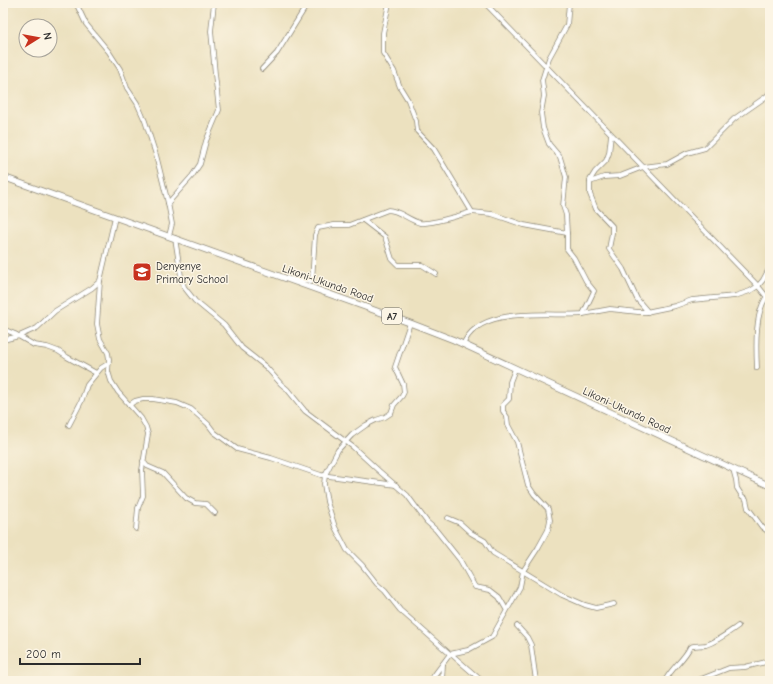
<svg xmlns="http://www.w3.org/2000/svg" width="773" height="684" font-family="'Comic Neue',sans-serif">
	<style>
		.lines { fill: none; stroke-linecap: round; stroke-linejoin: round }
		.minor-casing { stroke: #8c8675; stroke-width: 5.5 }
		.highway-casing { stroke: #8c8675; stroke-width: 7 }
		.minor { stroke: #fff; stroke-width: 4 }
		.highway { stroke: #fff; stroke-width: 5.5 }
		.labels { text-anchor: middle; stroke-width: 3; stroke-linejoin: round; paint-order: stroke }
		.shield { fill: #fcf5e5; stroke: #6a6863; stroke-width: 1 }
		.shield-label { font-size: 10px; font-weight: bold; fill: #2b2b2b }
		.poi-label { font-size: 11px; fill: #2b2b2b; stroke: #fcf5e5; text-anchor: start }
		.street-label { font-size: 11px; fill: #2b2b2b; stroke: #fcf5e5 }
	</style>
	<rect width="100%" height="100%" fill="#fcf5e5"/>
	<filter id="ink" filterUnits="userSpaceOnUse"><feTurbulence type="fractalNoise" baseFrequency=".025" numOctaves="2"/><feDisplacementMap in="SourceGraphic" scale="8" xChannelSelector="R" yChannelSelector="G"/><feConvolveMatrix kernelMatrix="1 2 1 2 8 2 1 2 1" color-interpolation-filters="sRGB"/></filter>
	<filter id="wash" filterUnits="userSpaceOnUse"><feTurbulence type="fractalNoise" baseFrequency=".012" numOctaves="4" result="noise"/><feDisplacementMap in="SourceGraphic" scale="16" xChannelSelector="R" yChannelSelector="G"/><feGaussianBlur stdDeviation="0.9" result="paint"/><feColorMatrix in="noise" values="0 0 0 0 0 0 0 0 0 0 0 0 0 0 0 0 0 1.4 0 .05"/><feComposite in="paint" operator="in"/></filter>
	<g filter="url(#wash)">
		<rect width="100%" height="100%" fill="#ece1bf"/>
	</g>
	<g filter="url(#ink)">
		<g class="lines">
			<g class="minor-casing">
				<g id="minor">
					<polyline points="76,3 86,24 109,52 120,69 127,88 137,103 145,121 156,155 168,203 172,224 169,236"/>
					<path d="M389 3 383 33V53L394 71 400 87 408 100 416 121 417 131 434 149 472 212 492 214 524 225 567 233V249L574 258 586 281 594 291 583 314C549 317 479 304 463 345"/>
					<polyline points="485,3 758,286 770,301"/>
					<polyline points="262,69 277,53 308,3"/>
					<polyline points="611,135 609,153 606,161 595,172 590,180 590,194 596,209 612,226 612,233 609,249 623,269 637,299 648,312"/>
					<polyline points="590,182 604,177 620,176 643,167 667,164 687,153 705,148 734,119 767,96 770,92"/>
					<polyline points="168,203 192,176 200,164 206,141 219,110 215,74 211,31 214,3"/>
					<polyline points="115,217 100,281 97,324 100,339 108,353 109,359 108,371 111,381 118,392 141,418 146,427 148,434 142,470 143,496 138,508 136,529"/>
					<polyline points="363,220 385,237 392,259 398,265 422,265 436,274"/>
					<polyline points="567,233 566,215 563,206 566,177 560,157 549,144 543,128 541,113 544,96 542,80 549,58 567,25 569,3"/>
					<polyline points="175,238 181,276 184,287 195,301 224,325 242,348 266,367 281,384 287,389 305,411 353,447 379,471 407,495 427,522 436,530 460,560 475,587 490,590 499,597 506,609"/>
					<path d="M291 279 312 281 315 235 318 228 334 225H349L388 210C399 210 408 220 420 223 430 225 460 215 472 212"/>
					<polyline points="583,314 610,309 638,312 646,312 675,306 692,300 735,296 750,291 758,286 763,280 770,267"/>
					<polyline points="410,323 395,367 403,384 404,392 402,396 394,405 391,413 385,417 376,420 366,425 352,435 338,450 325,475 324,484 327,502 335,527 347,550 362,565 377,584 385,591 400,610 450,654"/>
					<polyline points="3,329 15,334 34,345 47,347 58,351 67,357 96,373"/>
					<polyline points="3,340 19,336 37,328 55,311 92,288 100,281"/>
					<path d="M757 368C756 348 754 308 770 293"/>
					<polyline points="129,405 135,401 143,399 153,399 177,403 191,409 208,424 214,432 237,449 271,458 321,475 396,485"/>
					<polyline points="69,425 81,402 87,385 101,368 109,363"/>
					<polyline points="143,461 147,466 163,473 186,498 195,503 206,504 215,513"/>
					<polyline points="733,469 736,480 737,488 742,496 746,499 748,508 762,527 770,533"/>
					<polyline points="448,518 460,523 471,533 485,541 493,553 562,595 585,605 596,608 614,604"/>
					<polyline points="517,626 527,637 531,645 536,681"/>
					<polyline points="451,654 482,681"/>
					<polyline points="430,681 450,654 468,650 492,637 520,587 523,571 538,548 548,530 550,520 548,509 534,494 528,485 517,442 508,425 507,417 503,411 503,405 509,399 510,382 515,369"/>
					<polyline points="442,681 443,664"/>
					<path d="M665 681C672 667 684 660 690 647 695 645 701 646 706 645 718 641 728 633 738 626"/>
					<polyline points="696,681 729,668 745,667 770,661"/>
				</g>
			</g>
			<g class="highway-casing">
				<polyline id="highway" points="3,177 410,323 454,340 770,486"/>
			</g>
			<use href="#minor" class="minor"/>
			<use href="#highway" class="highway"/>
		</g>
	</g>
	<defs>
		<g id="school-square" transform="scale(1)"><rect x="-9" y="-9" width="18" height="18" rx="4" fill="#c8321e" stroke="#fcf5e5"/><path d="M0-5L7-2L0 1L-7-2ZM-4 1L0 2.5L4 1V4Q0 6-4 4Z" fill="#fff"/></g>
	</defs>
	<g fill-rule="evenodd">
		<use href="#school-square" x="142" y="272"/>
	</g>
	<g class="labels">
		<rect class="shield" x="382" y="308" width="20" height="16" rx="3"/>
		<g class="shield-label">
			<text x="392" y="320">A7</text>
		</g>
		<g class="poi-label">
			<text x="156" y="270">Denyenye<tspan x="156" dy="13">Primary School</tspan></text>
		</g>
		<g class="street-label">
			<text transform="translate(328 283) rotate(19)" y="4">Likoni-Ukunda Road</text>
			<text transform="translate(627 410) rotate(25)" y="4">Likoni-Ukunda Road</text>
		</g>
	</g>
	<rect width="773" height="684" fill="none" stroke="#fcf5e5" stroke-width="16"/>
	<g transform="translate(38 38) rotate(79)"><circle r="19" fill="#fcf5e5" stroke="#a8a49b"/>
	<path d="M0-3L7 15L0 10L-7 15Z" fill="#c8321e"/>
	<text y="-6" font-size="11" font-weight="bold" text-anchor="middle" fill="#2b2b2b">N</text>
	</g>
	<path d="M20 658v6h120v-6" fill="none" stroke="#2b2b2b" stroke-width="2"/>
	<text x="26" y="658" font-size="12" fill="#2b2b2b" stroke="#fcf5e5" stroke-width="3" paint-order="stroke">200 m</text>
</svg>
